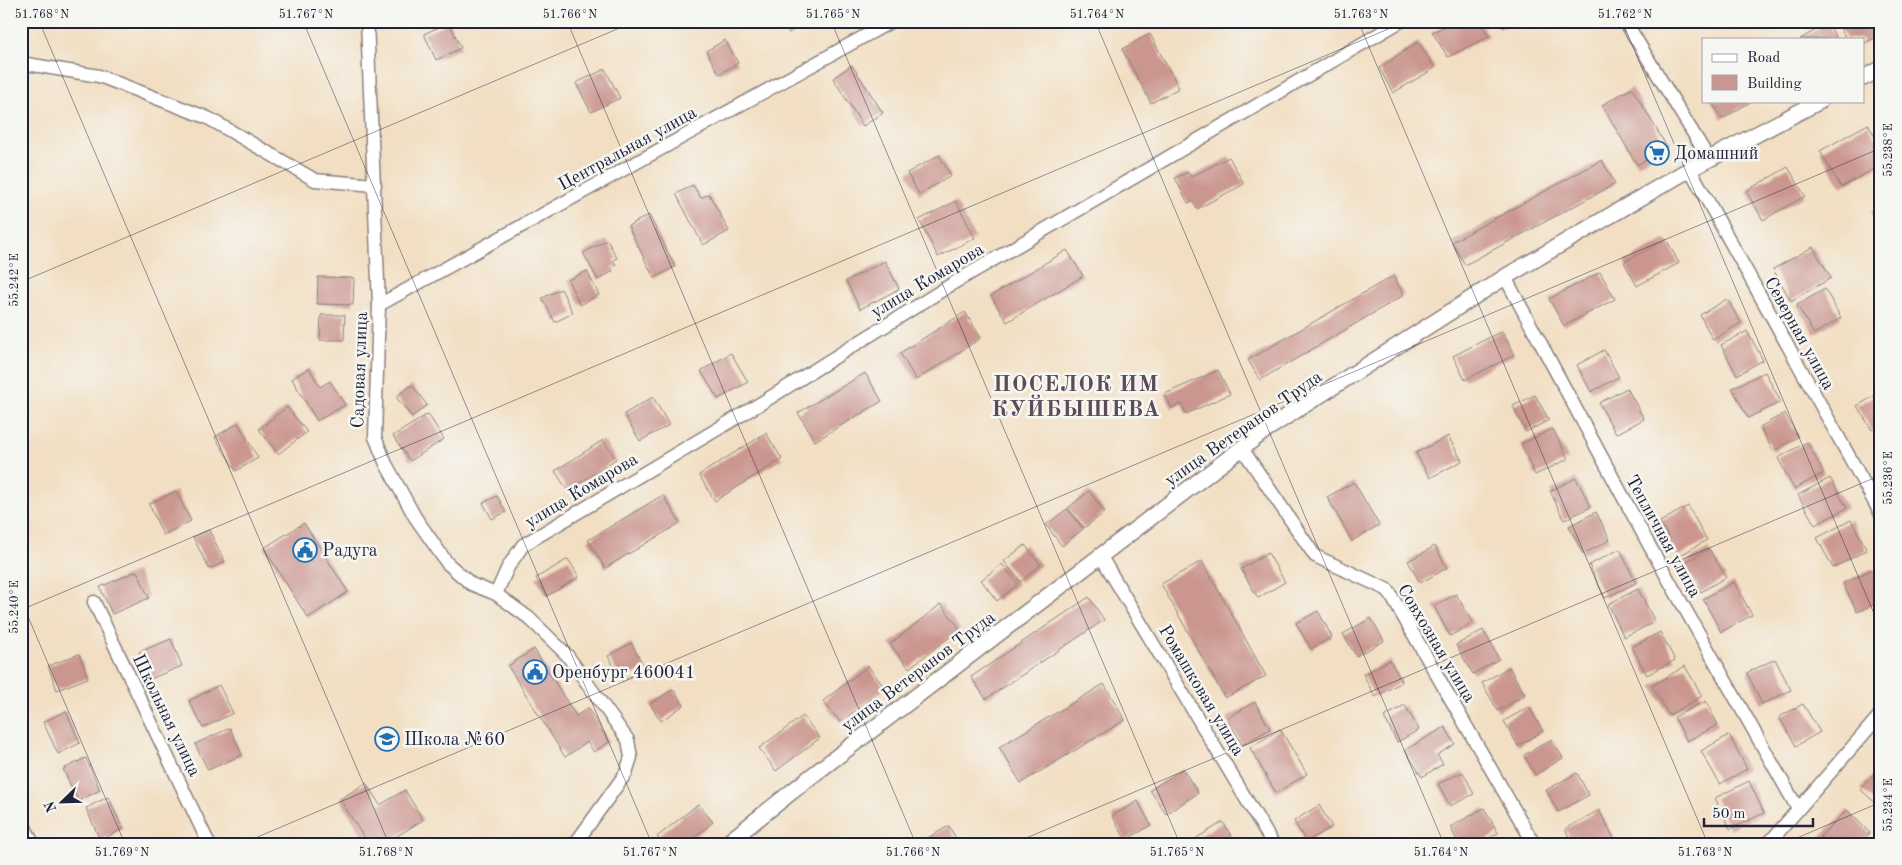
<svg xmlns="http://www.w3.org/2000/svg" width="1902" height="865" font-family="'Old Standard TT',serif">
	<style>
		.building { fill: #ca968f }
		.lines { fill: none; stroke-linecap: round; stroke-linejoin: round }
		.minor-casing { stroke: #8a807f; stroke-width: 15 }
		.tertiary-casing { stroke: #8a807f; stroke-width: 18 }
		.minor { stroke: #fff; stroke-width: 12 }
		.tertiary { stroke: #fff; stroke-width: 15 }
		.ticks { fill: none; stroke: #22223b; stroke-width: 1; stroke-opacity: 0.45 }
		.labels { text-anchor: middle; stroke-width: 5; stroke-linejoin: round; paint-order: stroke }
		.street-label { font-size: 18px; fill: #22223b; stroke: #f6f6f2 }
		.poi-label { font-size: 18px; fill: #22223b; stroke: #f6f6f2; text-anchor: start }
		.district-label { font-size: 22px; font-weight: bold; letter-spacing: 1px; fill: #5d4b58; stroke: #f6f6f2 }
		.neatline { fill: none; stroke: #22223b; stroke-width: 2 }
		.ticks-label { font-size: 12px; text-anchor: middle; fill: #22223b }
	</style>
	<rect width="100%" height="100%" fill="#f6f6f2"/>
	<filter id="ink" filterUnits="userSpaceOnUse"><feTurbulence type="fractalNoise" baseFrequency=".02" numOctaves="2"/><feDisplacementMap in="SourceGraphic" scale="10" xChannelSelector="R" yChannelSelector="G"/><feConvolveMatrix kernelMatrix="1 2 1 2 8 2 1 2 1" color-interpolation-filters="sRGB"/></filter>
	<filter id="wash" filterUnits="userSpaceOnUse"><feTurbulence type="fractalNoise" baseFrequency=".0096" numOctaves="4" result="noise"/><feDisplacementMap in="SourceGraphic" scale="20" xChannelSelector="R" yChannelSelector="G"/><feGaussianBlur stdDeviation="1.12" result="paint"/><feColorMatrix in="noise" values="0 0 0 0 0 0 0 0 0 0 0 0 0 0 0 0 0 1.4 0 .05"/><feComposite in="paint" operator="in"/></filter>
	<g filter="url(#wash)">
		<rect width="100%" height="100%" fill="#f2dfc3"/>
		<g id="blocks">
			<g class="building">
				<polygon points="785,21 807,21 789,33"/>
				<polygon points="1457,21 1478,21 1489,36 1448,57 1432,32"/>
				<polygon points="1499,21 1517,21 1503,28"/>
				<polygon points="1837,21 1881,21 1881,35 1863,44 1863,39 1846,39"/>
				<polygon points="449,22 461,48 436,60 424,34"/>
				<polygon points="1828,23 1837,39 1800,39"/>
				<polygon points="1150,34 1179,88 1151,103 1122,49"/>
				<polygon points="725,40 738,63 719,74 706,51"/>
				<polygon points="1418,42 1435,68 1393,93 1379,68"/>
				<polygon points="852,65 883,113 863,126 833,78"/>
				<polygon points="605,69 620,98 591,112 576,83"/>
				<polygon points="1632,88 1667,147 1637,165 1602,105"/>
				<polygon points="1711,101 1752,101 1722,119"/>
				<polygon points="1868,124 1881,148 1881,165 1841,187 1820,151"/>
				<polygon points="939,155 951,176 919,194 907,173"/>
				<polygon points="1229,157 1244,184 1197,209 1192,201 1188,203 1175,178 1188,172 1191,177"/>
				<polygon points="1602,160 1615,184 1465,265 1452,242"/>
				<polygon points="1788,167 1805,196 1763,220 1746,191"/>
				<polygon points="693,185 701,198 709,194 729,231 703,245 676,194"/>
				<polygon points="956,201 975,238 938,257 919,220"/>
				<polygon points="1881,207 1881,229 1871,212"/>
				<polygon points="649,215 675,267 654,278 628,226"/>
				<polygon points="1666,239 1679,263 1637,286 1624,262"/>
				<polygon points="607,240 617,258 613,260 616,265 611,268 613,271 598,280 583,253"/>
				<polygon points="1813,247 1831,278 1791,301 1773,269"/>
				<polygon points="1067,250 1083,276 1007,322 991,296"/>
				<polygon points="885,261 899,289 860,309 846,281"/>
				<polygon points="587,271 599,295 580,305 568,280"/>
				<polygon points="1600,272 1615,299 1564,326 1549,299"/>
				<polygon points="1393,276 1404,295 1260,380 1248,360"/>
				<polygon points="318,277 354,278 353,305 317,304"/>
				<polygon points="561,289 573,313 555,322 542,298"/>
				<polygon points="1825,289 1841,318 1814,334 1797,305"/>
				<polygon points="1727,299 1741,323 1713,340 1700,315"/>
				<polygon points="965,312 981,338 916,380 900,353"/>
				<polygon points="321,315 345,315 344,340 320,340"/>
				<polygon points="1502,331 1514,355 1465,380 1453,356"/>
				<polygon points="1747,331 1763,360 1737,375 1721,345"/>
				<polygon points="1604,350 1619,377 1591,392 1577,365"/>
				<polygon points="731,353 748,382 718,399 701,371"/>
				<polygon points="309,368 320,387 330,381 345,405 317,421 292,379"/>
				<polygon points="1218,370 1230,394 1186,414 1182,404 1172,408 1165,394"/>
				<polygon points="1765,372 1781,402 1748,418 1732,388"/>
				<polygon points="865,373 882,401 815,441 798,413"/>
				<polygon points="412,385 427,405 412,417 396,397"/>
				<polygon points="1627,388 1644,419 1616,434 1599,403"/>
				<polygon points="1881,392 1881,424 1872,430 1857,406"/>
				<polygon points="1535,395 1549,420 1526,432 1513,406"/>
				<polygon points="653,397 669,425 640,441 624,414"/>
				<polygon points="287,407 307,432 278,454 259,429"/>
				<polygon points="1785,413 1798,437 1773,451 1760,427"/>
				<polygon points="428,414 444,439 410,461 393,436"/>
				<polygon points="238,423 258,458 236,471 215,437"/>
				<polygon points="1553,429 1568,459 1535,475 1521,444"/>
				<polygon points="766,433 782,459 715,501 699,475"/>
				<polygon points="1448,436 1462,461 1430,478 1416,453"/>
				<polygon points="603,440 616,459 568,491 555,471"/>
				<polygon points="1807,442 1824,473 1794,489 1778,458"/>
				<polygon points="1576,478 1591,507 1564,520 1550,491"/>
				<polygon points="1830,478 1847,508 1815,525 1798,495"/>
				<polygon points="1354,482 1379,525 1352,541 1327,497"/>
				<polygon points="176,491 191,521 163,535 149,504"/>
				<polygon points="1089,491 1105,512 1084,528 1068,508"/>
				<polygon points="663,495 680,523 605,568 588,540"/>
				<polygon points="497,496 506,512 492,519 483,503"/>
				<polygon points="1688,506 1707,540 1679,556 1660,522"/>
				<polygon points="1067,509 1083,529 1062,546 1046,525"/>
				<polygon points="1596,512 1610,540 1583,554 1569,526"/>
				<polygon points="1851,520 1867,550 1833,568 1817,538"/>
				<polygon points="304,523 348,592 308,618 264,548"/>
				<polygon points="209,530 225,562 209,569 193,537"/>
				<polygon points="1025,545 1041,565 1020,582 1004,561"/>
				<polygon points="1435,546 1447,568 1420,583 1408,561"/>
				<polygon points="1620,549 1636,583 1605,598 1589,565"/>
				<polygon points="1709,549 1726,577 1701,592 1684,563"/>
				<polygon points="1268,553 1285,582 1258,598 1241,569"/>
				<polygon points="568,559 579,577 547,596 536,578"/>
				<polygon points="1202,561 1266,676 1225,698 1161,584"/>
				<polygon points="1002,564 1018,584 997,601 981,580"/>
				<polygon points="1873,569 1881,584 1881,601 1857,612 1843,583"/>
				<polygon points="137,571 149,598 112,614 100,587"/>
				<polygon points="1734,582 1752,615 1721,632 1703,599"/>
				<polygon points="1638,589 1655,622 1624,637 1608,604"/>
				<polygon points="1456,594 1473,623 1450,636 1434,606"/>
				<polygon points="1089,597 1104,620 986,699 971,677"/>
				<polygon points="941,604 960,629 909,668 890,644"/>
				<polygon points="1318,611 1332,637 1311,649 1296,623"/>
				<polygon points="1371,618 1384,641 1356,656 1343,634"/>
				<polygon points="1483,630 1499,659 1473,674 1456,645"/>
				<polygon points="1660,632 1675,660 1647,675 1632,647"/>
				<polygon points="171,639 182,666 150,679 139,652"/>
				<polygon points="631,643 645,668 622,681 608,656"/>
				<polygon points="534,649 576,716 588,708 609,742 594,752 587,742 565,757 508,666"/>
				<polygon points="79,654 88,678 57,690 48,666"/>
				<polygon points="1775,659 1791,690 1762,704 1747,673"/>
				<polygon points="1390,660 1402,682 1375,697 1363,674"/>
				<polygon points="868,666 885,688 840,722 823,701"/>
				<polygon points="1685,666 1702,696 1669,715 1652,686"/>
				<polygon points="1509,667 1525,695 1498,711 1482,683"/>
				<polygon points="1104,684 1125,720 1021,783 999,747"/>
				<polygon points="219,685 233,713 203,728 189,701"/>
				<polygon points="673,689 684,705 661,721 650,704"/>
				<polygon points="1706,701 1718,725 1687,741 1674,717"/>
				<polygon points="1255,702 1270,729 1242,745 1227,718"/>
				<polygon points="1803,704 1820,732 1796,746 1779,717"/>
				<polygon points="1405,705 1419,730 1397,742 1384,717"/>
				<polygon points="1529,707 1543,731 1518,746 1504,721"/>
				<polygon points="66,711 80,743 58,754 43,722"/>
				<polygon points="803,716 820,738 776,771 759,748"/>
				<polygon points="1445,727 1455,744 1437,755 1443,764 1422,777 1405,750"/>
				<polygon points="230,728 242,755 208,770 195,744"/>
				<polygon points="1280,729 1307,774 1276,793 1250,748"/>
				<polygon points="1729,735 1747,769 1720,784 1701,751"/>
				<polygon points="1552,739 1563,758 1535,775 1524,755"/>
				<polygon points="86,758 100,790 78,801 63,769"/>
				<polygon points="1881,766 1881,808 1860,789"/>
				<polygon points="1183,769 1198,793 1166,814 1150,790"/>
				<polygon points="1463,772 1474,794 1450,806 1438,784"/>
				<polygon points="1577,773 1589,795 1558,812 1546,790"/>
				<polygon points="1749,781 1764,813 1730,829 1715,798"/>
				<polygon points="366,783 380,805 405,790 423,820 392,839 395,844 368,844 340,799"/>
				<polygon points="108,797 123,829 100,840 86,808"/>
				<polygon points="1138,801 1151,825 1126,840 1112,816"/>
				<polygon points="698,804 713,822 686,844 662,844 657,837"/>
				<polygon points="1319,805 1332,827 1306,842 1294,821"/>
				<polygon points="1484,808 1498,833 1480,844 1459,844 1450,827"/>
				<polygon points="1599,810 1615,840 1608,844 1573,844 1565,829"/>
				<polygon points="1847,810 1870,833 1858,844 1827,844 1820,837"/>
				<polygon points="1223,822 1236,844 1187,844"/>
				<polygon points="949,826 959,844 917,844"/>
			</g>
		</g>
	</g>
	<g filter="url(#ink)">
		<use href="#blocks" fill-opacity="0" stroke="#8a807f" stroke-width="1"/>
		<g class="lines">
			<g class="minor-casing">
				<g id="minor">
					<polyline points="367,21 379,305 375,437 386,464 415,517 447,563 471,584 496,594 529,618 567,655 628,740 631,757 626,773 575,844"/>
					<polyline points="1625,21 1709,159"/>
					<polyline points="21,63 99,76 208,118 315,180 375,185"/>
					<polyline points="1690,169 1881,514"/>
					<polyline points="1505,277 1649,545 1798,809"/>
					<polyline points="379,305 892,21"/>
					<polyline points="1241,447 1315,556 1388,590 1534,844"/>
					<polyline points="1100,555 1273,844"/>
					<polyline points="496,594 508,567 523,545 763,402 957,281 1401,21"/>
					<polyline points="94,602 209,844"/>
					<polyline points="21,819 33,844"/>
					<polyline points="1768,844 1881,714"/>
				</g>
			</g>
			<g class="tertiary-casing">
				<g id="tertiary">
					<polyline points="1863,78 1881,69"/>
					<polyline points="726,844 809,778 1267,429 1505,277 1690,169 1820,101"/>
				</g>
			</g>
			<use href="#minor" class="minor"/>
			<use href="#tertiary" class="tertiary"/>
		</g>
	</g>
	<path class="ticks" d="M39 21 389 844M303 21 652 844M567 21 916 844M831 21 1180 844M1095 21 1444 844M1358 21 1708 844M1622 21 1881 630M21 282 636 21M21 600 125 844M21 610 1407 21M241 844 1881 148M1012 844 1881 475M1783 844 1881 802"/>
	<defs>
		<g id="supermarket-ring" transform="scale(1.25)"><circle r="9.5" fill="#f6f6f2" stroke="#1f6fb2" stroke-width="1.5"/><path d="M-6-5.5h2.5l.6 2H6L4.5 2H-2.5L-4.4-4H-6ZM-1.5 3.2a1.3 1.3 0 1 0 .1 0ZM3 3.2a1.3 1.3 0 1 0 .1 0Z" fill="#1f6fb2"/></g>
		<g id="civic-ring" transform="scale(1.25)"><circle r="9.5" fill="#f6f6f2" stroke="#1f6fb2" stroke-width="1.5"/><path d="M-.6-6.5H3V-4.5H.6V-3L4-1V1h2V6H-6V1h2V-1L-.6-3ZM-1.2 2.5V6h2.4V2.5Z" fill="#1f6fb2"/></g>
		<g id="school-ring" transform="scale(1.25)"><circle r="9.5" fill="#f6f6f2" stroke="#1f6fb2" stroke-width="1.5"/><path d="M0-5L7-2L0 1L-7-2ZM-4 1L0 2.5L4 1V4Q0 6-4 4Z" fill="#1f6fb2"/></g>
	</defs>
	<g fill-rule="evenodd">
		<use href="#supermarket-ring" x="1657" y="153"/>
		<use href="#civic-ring" x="305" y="550"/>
		<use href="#civic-ring" x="535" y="672"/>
		<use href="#school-ring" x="387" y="739"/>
	</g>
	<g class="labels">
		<g class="street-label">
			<text transform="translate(627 148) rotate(-29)" y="6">Центральная улица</text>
			<text transform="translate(927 280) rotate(-31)" y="6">улица Комарова</text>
			<text transform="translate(1800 333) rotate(61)" y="6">Северная улица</text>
			<text transform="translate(359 370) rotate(-88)" y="6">Садовая улица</text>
			<text transform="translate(1243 428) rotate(-35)" y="6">улица Ветеранов Труда</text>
			<text transform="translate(581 490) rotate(-31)" y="6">улица Комарова</text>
			<text transform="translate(1664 536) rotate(61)" y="6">Тепличная улица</text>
			<text transform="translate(1437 643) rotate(59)" y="6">Совхозная улица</text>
			<text transform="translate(918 671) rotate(-37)" y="6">улица Ветеранов Труда</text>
			<text transform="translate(1202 690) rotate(59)" y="6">Ромашковая улица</text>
			<text transform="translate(167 715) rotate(64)" y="6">Школьная улица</text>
		</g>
		<g class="poi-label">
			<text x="1674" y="159">Домашний</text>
			<text x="322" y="556">Радуга</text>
			<text x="552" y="678">Оренбург 460041</text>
			<text x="404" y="745">Школа №60</text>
		</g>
		<g class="district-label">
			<text x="1076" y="391">ПОСЕЛОК ИМ<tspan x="1076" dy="25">КУЙБЫШЕВА</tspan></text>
		</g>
	</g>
	<rect width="1902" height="865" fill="none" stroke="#f6f6f2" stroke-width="55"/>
	<rect x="1702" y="38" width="162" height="65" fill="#f6f6f2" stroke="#a1a1a9"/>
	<rect x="1712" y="54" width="25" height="8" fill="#ffffff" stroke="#a1a1a9"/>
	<text x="1747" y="62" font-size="15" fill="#22223b">Road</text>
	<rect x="1712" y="75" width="25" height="15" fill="#ca968f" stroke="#a1a1a9"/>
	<text x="1747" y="88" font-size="15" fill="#22223b">Building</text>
	<g transform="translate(62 802) rotate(247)" stroke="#f6f6f2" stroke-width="4" paint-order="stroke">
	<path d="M0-4L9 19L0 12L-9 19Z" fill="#22223b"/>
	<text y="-8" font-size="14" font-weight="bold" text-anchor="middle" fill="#22223b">N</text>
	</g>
	<path d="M1704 818v8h109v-8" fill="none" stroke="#22223b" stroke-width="2.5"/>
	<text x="1712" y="818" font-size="15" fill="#22223b" stroke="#f6f6f2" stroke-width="4" paint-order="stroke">50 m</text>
	<rect x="28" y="28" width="1846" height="810" class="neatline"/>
	<g class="ticks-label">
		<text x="42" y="18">51.768°N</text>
		<text x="306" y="18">51.767°N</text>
		<text x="570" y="18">51.766°N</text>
		<text x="833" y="18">51.765°N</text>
		<text x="1097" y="18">51.764°N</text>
		<text x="1361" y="18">51.763°N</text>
		<text x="1625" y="18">51.762°N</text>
		<text transform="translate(1888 150) rotate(-90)" y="4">55.238°E</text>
		<text transform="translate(14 280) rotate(-90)" y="4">55.242°E</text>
		<text transform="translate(1888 478) rotate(-90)" y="4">55.236°E</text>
		<text transform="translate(14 607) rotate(-90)" y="4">55.240°E</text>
		<text transform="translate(1888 805) rotate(-90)" y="4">55.234°E</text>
		<text x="122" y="856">51.769°N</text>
		<text x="386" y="856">51.768°N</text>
		<text x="650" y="856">51.767°N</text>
		<text x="913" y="856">51.766°N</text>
		<text x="1177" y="856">51.765°N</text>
		<text x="1441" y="856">51.764°N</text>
		<text x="1705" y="856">51.763°N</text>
	</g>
</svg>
